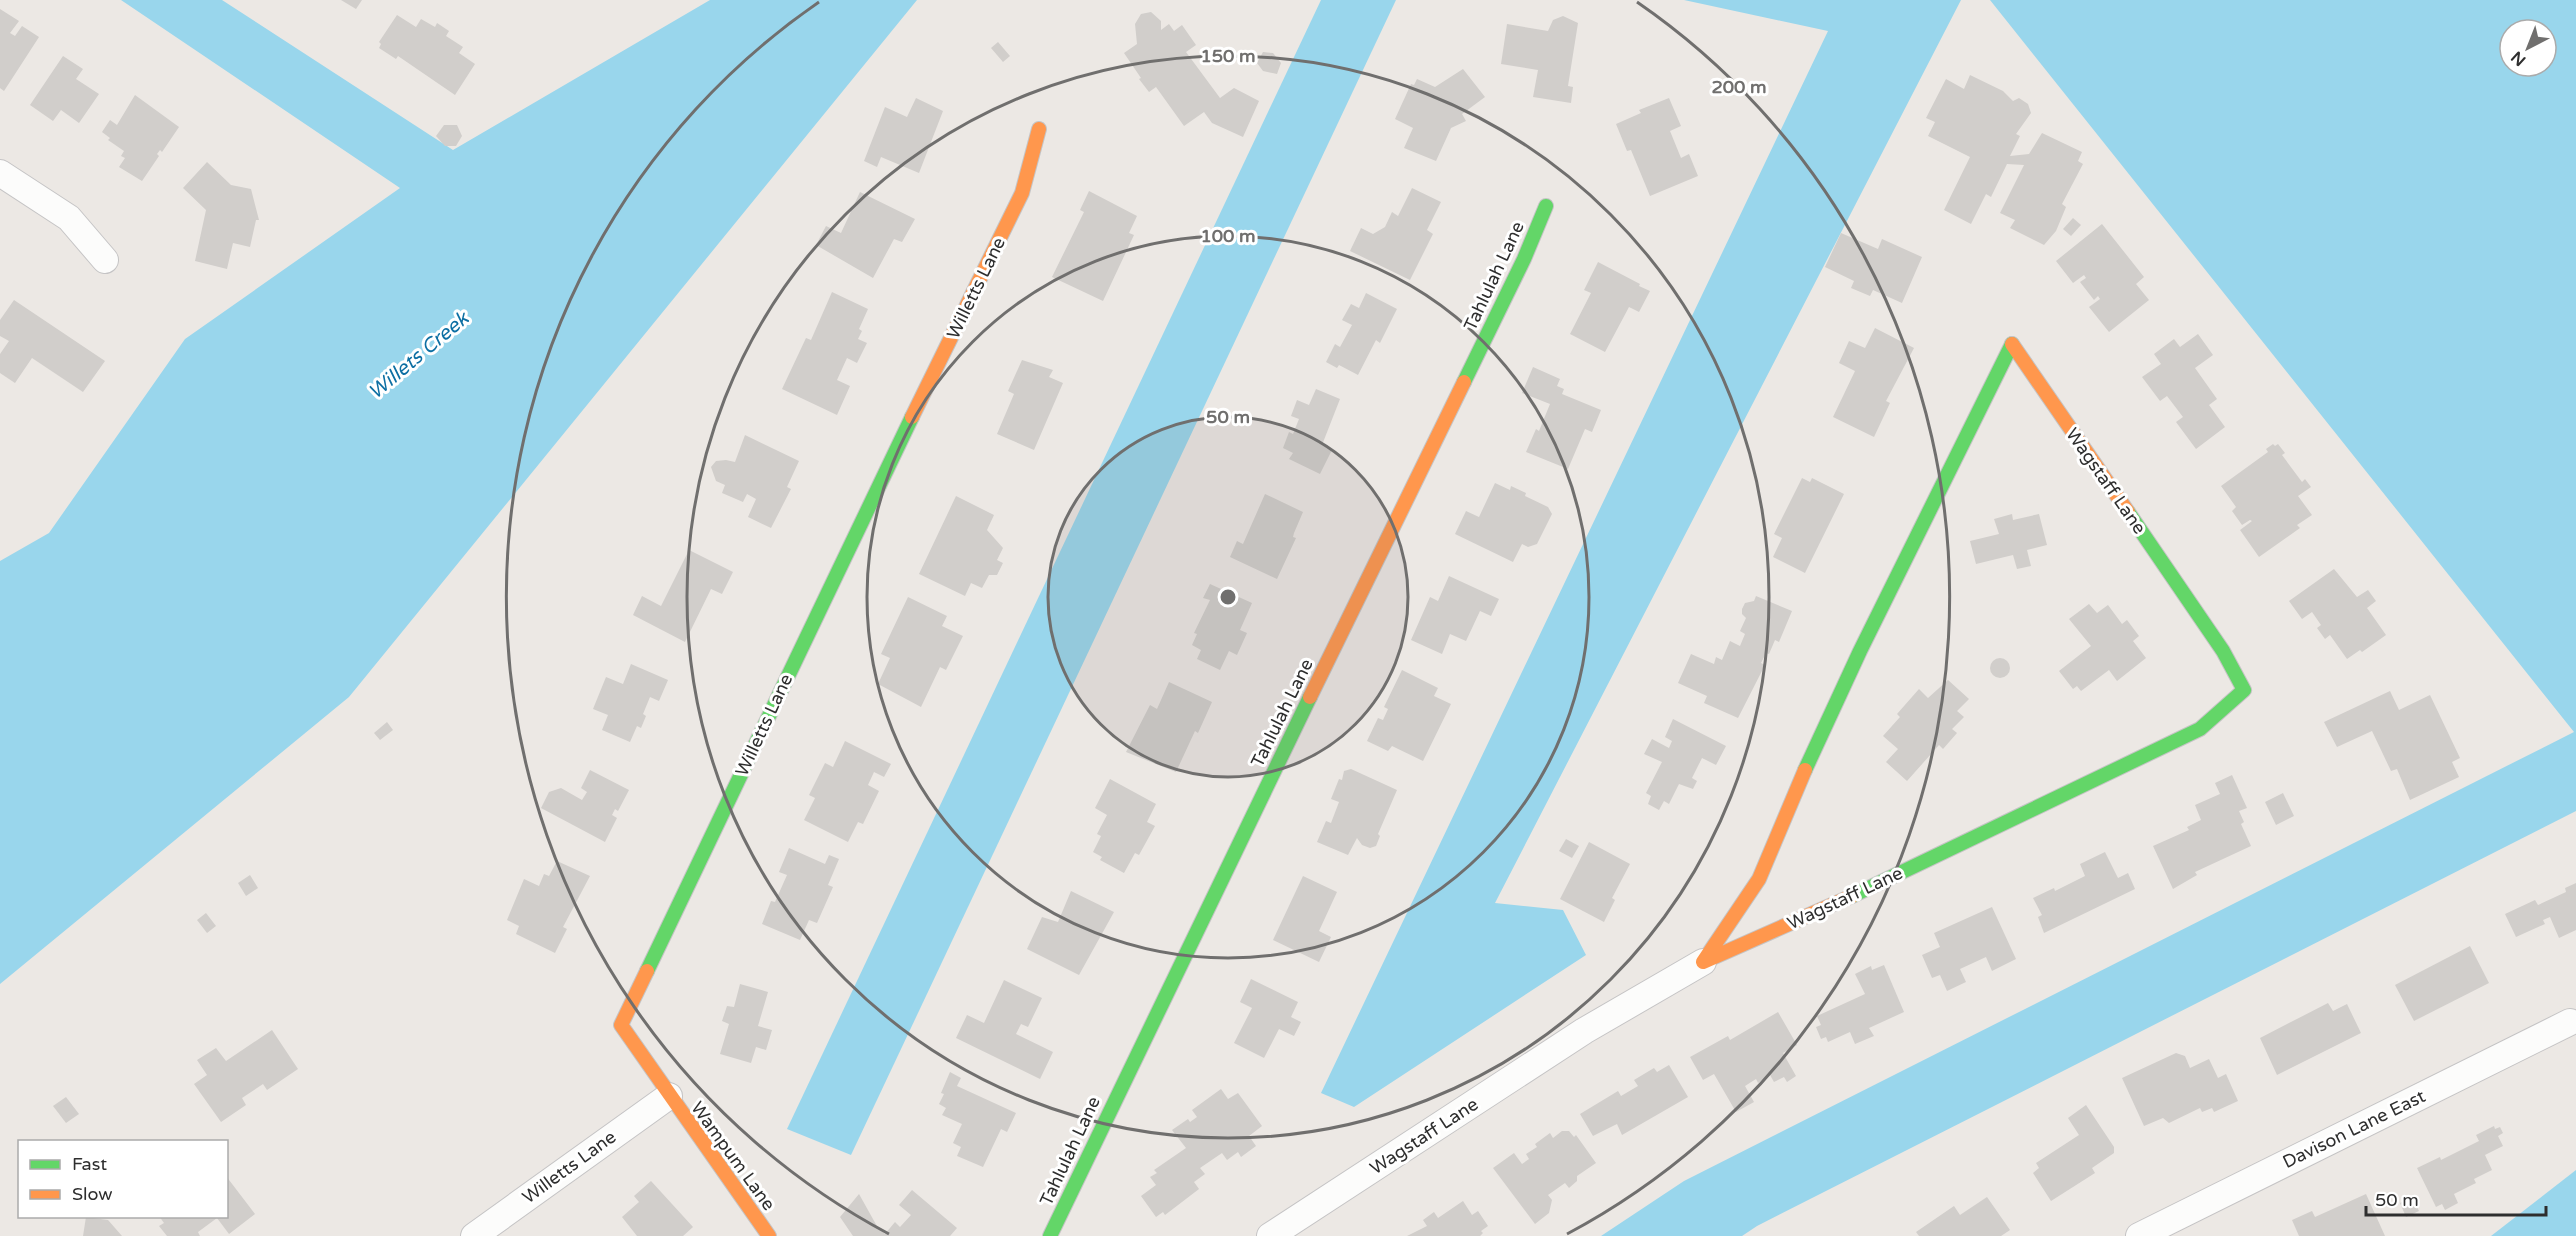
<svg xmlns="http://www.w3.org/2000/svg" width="2576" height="1236" font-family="'Varela Round',sans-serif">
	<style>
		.water { fill: #99d6ec; fill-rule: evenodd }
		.building { fill: #d1cecb }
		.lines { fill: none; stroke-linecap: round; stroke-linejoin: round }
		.street-casing { stroke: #c5c4c5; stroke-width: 28 }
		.fast-casing { stroke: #c5c4c5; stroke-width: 16 }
		.slow-casing { stroke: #c5c4c5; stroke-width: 16 }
		.street { stroke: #fcfcfb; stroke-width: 26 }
		.fast { stroke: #63d668; stroke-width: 14 }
		.slow { stroke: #ff974d; stroke-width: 14 }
		.ring { fill: none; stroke: #706f6e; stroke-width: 3 }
		.labels { text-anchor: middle; stroke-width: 6; stroke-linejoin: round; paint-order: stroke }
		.street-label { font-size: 18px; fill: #2e2e2e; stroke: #fff }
		.water-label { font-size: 20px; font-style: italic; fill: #0d6fa3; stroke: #fff }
		.centre { fill: #706f6e; stroke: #fff; stroke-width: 3 }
		.ring-label { font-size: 18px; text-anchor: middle; font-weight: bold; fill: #706f6e; stroke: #fff; stroke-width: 6; stroke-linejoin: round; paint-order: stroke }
	</style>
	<rect width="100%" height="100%" fill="#ece8e4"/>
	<g class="water">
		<polygon points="121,0 222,0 453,150 710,0 917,0 349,697 0,984 0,561 49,533 185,339 400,188"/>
		<polygon points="1321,0 1396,0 851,1155 787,1129"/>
		<polygon points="1684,0 1961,0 1495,903 1563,910 1586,955 1354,1107 1321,1093 1828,31"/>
		<path d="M1990 0H2576V811L1757 1226 1742 1236H1601L1684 1181 2574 732ZM2510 30H2546V66H2510Z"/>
		<polygon points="2576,1170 2576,1236 2491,1236"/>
	</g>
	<g class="building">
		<polygon points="341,0 362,0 356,9"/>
		<polygon points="0,9 19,21 10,33 15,36 22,26 39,37 4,91 0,88"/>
		<polygon points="1151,12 1161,21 1161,30 1169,24 1174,31 1182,25 1196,45 1186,52 1220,98 1234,88 1259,101 1243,137 1212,123 1204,112 1184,126 1156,87 1149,92 1139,79 1141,78 1124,53 1137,44 1135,24 1141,14"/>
		<polygon points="397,15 416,27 421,19 435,27 437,23 449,31 446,36 463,47 459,53 475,64 455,95 398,56 396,59 379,48 381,44 379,42"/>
		<polygon points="1563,16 1578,23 1568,86 1573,87 1571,103 1533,97 1538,70 1501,64 1507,24 1548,31 1553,20"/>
		<polygon points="998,42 1010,56 1003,62 991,48"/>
		<polygon points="1263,52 1273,53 1281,63 1277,74 1263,71 1257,63"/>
		<polygon points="63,56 83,69 76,79 99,94 79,123 61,110 53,121 30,105"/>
		<polygon points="1463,69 1485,97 1462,114 1466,121 1451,128 1436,161 1404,148 1413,128 1395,119 1411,84 1414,85 1417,79 1435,87"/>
		<polygon points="1970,75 2003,91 2013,101 2019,98 2028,104 2031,113 2016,134 2020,136 2010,156 2029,154 2042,133 2082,152 2078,161 2083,164 2062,204 2066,207 2056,231 2044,245 2010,228 2015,220 2000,213 2024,165 2007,164 1991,197 1986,194 1971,224 1944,210 1970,157 1928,136 1935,122 1926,118 1946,79 1964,89"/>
		<polygon points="135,95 179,127 162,152 160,150 157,154 159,156 142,181 119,167 125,158 121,156 124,151 108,140 110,138 102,132 110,120 117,125"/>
		<polygon points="916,98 943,111 919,173 881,157 877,167 864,161 885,107 907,117"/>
		<polygon points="1669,98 1681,126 1670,131 1681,158 1689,154 1698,176 1650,196 1631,150 1627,151 1616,124 1641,113 1639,110"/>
		<polygon points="444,125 457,125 462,136 456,146 445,146 436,136"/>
		<polygon points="207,162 231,185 251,189 259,220 256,220 250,247 233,243 227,269 195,261 206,210 183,188"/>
		<polygon points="1412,188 1441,202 1427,230 1433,234 1410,280 1350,251 1361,228 1373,234 1385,227 1392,212 1398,216"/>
		<polygon points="1089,191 1137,216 1129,233 1134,235 1103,301 1052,277 1084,212 1080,210"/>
		<polygon points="860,192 915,219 902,242 894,239 873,278 816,245 826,226 841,233"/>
		<polygon points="2073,218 2081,225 2071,236 2063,229"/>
		<polygon points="2102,224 2144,277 2136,284 2149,300 2109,332 2089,307 2100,299 2098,296 2094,300 2080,282 2086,278 2084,275 2073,283 2056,261"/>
		<polygon points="1841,233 1878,249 1882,239 1922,257 1902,303 1873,290 1870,296 1851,288 1854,281 1825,267"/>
		<polygon points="1598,262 1640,284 1639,286 1650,291 1639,312 1629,307 1605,352 1570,334 1591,293 1584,290"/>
		<polygon points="832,292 868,309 859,329 862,331 858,339 867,343 857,363 847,358 837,380 850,386 837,415 782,389 806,338 811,340"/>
		<polygon points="1366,293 1397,309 1380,343 1376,340 1358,375 1339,365 1337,368 1326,362 1335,344 1340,347 1352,325 1342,320 1351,304 1359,308"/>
		<polygon points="14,300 105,361 83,392 32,358 15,383 0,373 0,354 9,341 0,336 0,320"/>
		<polygon points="1875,328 1914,348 1886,401 1890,403 1874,437 1833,417 1855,371 1839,363 1849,341 1865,348"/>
		<polygon points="2198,334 2213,355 2195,368 2217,399 2209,405 2225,427 2196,449 2176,422 2183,417 2167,396 2160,401 2142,377 2161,364 2154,354 2174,339 2180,347"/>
		<polygon points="1022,360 1053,370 1049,377 1063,383 1034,450 997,434 1014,394 1008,391"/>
		<polygon points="1533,367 1560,379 1557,386 1564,389 1562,394 1601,410 1592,432 1585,429 1568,469 1526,452 1536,429 1539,431 1550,404 1522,393"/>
		<polygon points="1316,389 1340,399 1322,445 1332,450 1320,474 1289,459 1293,453 1283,448 1289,432 1293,434 1299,419 1291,416 1297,400 1309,405"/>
		<polygon points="745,435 799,461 787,487 791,489 771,528 748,517 756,499 747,494 743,502 722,493 725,485 716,481 711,467 716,461 726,460 735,462"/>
		<polygon points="2273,444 2275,446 2278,444 2285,453 2282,455 2302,482 2305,479 2311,487 2298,496 2312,515 2297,525 2300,528 2259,557 2240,530 2252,521 2250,520 2242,525 2232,511 2236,507 2221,486 2268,452 2266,449"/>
		<polygon points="1802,478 1810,482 1812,478 1844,494 1805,573 1773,557 1782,538 1774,534"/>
		<polygon points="1495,483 1510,490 1511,486 1526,493 1525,496 1548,507 1552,514 1537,544 1528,547 1522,544 1513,562 1455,534 1466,511 1479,517"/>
		<polygon points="1265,494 1303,512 1294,533 1293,537 1296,538 1277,579 1230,557 1237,541 1243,544"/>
		<polygon points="956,496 994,515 987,530 1003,548 997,560 1003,563 997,575 989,575 982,588 971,583 965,596 919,574"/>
		<polygon points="2012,514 2013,520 2039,514 2047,545 2027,550 2031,566 2017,569 2013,555 1976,564 1970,541 1999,534 1994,519"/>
		<polygon points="689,550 733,572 722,594 711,589 685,642 633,615 642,596 661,606"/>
		<polygon points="2334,569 2357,597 2368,590 2376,601 2367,608 2386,635 2362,652 2360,650 2347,659 2330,635 2325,639 2317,628 2321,625 2312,612 2302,619 2289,601"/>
		<polygon points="1449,576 1499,599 1491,616 1480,611 1466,641 1450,634 1442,654 1411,640 1430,597 1438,601"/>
		<polygon points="1210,584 1252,603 1240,630 1247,633 1237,655 1229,651 1220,670 1197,659 1201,650 1192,645 1197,634 1194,633 1210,600 1203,598"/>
		<polygon points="1756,596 1792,611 1779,642 1775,640 1769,654 1766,653 1761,663 1765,665 1738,718 1704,703 1707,696 1678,683 1691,654 1714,664 1716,657 1722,660 1730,641 1740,646 1745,634 1740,631 1746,618 1742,614 1742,609 1745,603 1754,601"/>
		<polygon points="908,597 947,616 942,626 963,636 946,670 940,667 921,707 878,684 890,658 881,654"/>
		<polygon points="2089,604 2097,613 2108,605 2122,624 2127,620 2139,636 2133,641 2146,658 2117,681 2109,670 2081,691 2077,686 2073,689 2059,671 2091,646 2069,619"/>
		<circle cx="2000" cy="668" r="10"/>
		<polygon points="631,664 668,680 659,701 650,697 643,714 646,716 641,728 637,726 630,742 602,730 608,715 593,709 606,677 623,684"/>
		<polygon points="1402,670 1438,688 1434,696 1451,704 1423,761 1392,746 1388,751 1367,741 1378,718 1383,720 1388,709 1384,707"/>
		<polygon points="1948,680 1969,699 1957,711 1964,717 1952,729 1957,733 1943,749 1939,745 1907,781 1886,762 1898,749 1883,736 1900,717 1897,714 1919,689 1928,698"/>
		<polygon points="1169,682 1212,702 1198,733 1195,731 1176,772 1126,752 1150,705 1157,709"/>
		<polygon points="2390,691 2399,710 2430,695 2460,758 2452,762 2459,777 2410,800 2397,769 2391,771 2372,731 2337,747 2324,722"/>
		<polygon points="1673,719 1726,746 1716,765 1702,758 1692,778 1697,781 1693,789 1679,784 1669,804 1664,801 1659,810 1648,804 1651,796 1646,793 1662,762 1644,754 1652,739 1669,748 1672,741 1665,737"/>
		<polygon points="387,722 393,730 380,740 374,733"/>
		<polygon points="845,741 891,764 884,777 874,772 868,785 879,791 863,824 858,822 848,842 804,820 815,798 809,795 825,763 833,767"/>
		<polygon points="1351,769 1397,790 1378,834 1380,836 1376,846 1370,848 1362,845 1357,838 1348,855 1317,842 1326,821 1331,823 1339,802 1331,799 1339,779 1342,780 1344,771"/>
		<polygon points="590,770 629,790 618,811 615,809 612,815 617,818 605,842 541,808 549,792 561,788 582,800 587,792 581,788"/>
		<polygon points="2232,775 2247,808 2239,811 2244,822 2241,824 2251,846 2195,872 2197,875 2173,889 2153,846 2189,830 2187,827 2201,820 2195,805 2220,794 2215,783"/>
		<polygon points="1110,779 1156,804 1147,822 1155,826 1139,855 1135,853 1124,873 1100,860 1102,857 1093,852 1101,836 1097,834 1107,815 1095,808"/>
		<polygon points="2283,793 2294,816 2276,825 2265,802"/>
		<polygon points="1566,839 1579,846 1572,858 1559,851"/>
		<polygon points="1589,842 1630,864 1612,898 1615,900 1604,922 1560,899"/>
		<polygon points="789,848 825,864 829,855 839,859 828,885 833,887 817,923 809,920 800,940 762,924 771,901 775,902 787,875 779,872"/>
		<polygon points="2105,852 2118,878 2128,873 2135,889 2044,933 2038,917 2042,915 2033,898 2054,888 2055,891 2085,876 2080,864"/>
		<polygon points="557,861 590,876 563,927 567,929 555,953 516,934 519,926 507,920 524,879 539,886 544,874 549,876"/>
		<polygon points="250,875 258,888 246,896 238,883"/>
		<polygon points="1303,876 1337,892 1319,931 1331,937 1319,962 1273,940"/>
		<polygon points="2576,883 2576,930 2559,938 2550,917 2543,920 2545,924 2516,937 2505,914 2535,900 2538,905 2566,892 2565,888"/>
		<polygon points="1071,891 1114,912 1079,975 1027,949 1042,917 1058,922"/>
		<polygon points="1992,907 2016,959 1992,971 1986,957 1960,969 1966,982 1947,991 1940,975 1932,978 1922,955 1940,947 1934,933"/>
		<polygon points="206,913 216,926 207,933 197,920"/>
		<polygon points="2470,946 2489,983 2414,1021 2395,985"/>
		<polygon points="1884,965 1904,1012 1869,1028 1874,1036 1855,1044 1850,1032 1828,1042 1826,1037 1821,1039 1816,1027 1821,1025 1817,1016 1865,994 1855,974 1871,966 1872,970"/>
		<polygon points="1251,979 1298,1002 1291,1017 1301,1022 1294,1036 1279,1029 1264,1058 1234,1043 1252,1008 1240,1002"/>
		<polygon points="1004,980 1042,998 1028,1027 1021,1024 1016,1034 1053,1052 1040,1079 956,1038 967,1015 984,1023"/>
		<polygon points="740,984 768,992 758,1026 772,1030 766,1050 756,1047 751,1063 720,1054 729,1024 722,1021 727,1006 734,1007"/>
		<polygon points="2328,1003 2333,1011 2347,1004 2361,1033 2277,1075 2260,1038"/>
		<polygon points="1778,1012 1797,1045 1783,1053 1796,1076 1787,1082 1784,1077 1774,1082 1770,1075 1758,1083 1756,1079 1745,1086 1754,1102 1736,1112 1714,1074 1703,1080 1690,1057 1728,1036 1730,1040"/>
		<polygon points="272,1030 298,1069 267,1090 263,1084 242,1098 246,1105 221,1122 194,1084 207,1075 197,1060 216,1048 226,1061"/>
		<polygon points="2176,1053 2185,1056 2190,1068 2209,1059 2218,1078 2226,1074 2238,1101 2214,1112 2212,1108 2202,1112 2200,1108 2169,1123 2163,1118 2144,1126 2122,1078"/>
		<polygon points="1669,1065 1688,1097 1622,1135 1617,1124 1593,1136 1580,1114 1618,1091 1621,1096 1638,1086 1634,1080 1654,1068 1657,1072"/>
		<polygon points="950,1072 961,1078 957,1086 1016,1113 1007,1132 1001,1129 983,1167 957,1156 961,1147 953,1143 962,1124 942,1115 946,1108 939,1104 944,1094 941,1093"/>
		<polygon points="1221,1089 1228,1099 1238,1093 1262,1126 1249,1136 1256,1146 1241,1157 1238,1152 1227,1160 1222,1153 1200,1168 1205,1174 1194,1182 1199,1189 1165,1215 1163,1212 1156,1217 1141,1196 1156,1185 1150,1177 1157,1173 1154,1170 1186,1148 1172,1130 1188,1119 1190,1122 1197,1117 1192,1110"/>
		<polygon points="66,1097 79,1114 66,1123 53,1106"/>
		<polygon points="2086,1105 2114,1147 2114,1153 2092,1168 2095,1173 2051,1201 2033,1173 2039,1168 2036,1163 2079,1135 2068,1118"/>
		<polygon points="2494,1126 2495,1129 2500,1127 2503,1133 2498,1136 2503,1146 2485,1155 2492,1170 2474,1179 2476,1183 2454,1194 2458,1203 2445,1210 2442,1204 2436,1207 2417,1168 2440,1157 2441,1160 2479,1141 2476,1135"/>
		<polygon points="1562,1131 1569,1131 1574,1137 1576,1135 1596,1163 1577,1176 1577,1181 1569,1188 1565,1183 1548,1195 1552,1200 1549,1213 1535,1224 1493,1168 1514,1153 1522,1164 1529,1159 1526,1154 1537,1147 1535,1144 1550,1133 1553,1138"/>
		<polygon points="226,1176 255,1214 229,1234 217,1218 198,1232 200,1236 167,1236 159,1226 164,1223 159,1216 226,1216"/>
		<polygon points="651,1181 693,1227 683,1236 637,1236 622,1217 639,1202 634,1196"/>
		<polygon points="912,1190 957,1228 950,1236 853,1236 840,1217 859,1194 878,1228 885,1234 895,1222 900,1227 911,1215 899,1205"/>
		<polygon points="2366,1194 2385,1236 2299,1236 2292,1220 2312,1211 2315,1217"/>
		<polygon points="1987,1197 2010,1230 2001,1236 1919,1236 1916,1232 1954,1206 1960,1215"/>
		<polygon points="2412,1197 2419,1211 2406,1217 2400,1203"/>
		<polygon points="1463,1201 1472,1215 1478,1211 1488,1226 1481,1231 1483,1233 1480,1236 1407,1236 1427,1226 1423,1220 1434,1212 1438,1218"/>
		<polygon points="86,1217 108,1220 122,1236 83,1236"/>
	</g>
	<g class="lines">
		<g class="street-casing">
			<g id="street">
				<polyline points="0,173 69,218 105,260"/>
				<polyline points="474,1236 669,1096"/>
				<polyline points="1270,1236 1584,1031 1703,962"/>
				<polyline points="2139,1236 2570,1022"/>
			</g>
		</g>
		<g class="fast-casing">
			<g id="fast">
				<polyline points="1464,382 1524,259 1546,206"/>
				<polyline points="1805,770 1860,651 2012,344"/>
				<polyline points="1852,896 2200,729 2244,690 2223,651 2128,512"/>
				<polyline points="647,971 912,417"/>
				<polyline points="1050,1236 1310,697"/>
			</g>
		</g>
		<g class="slow-casing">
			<g id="slow">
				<polyline points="2012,344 2128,512"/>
				<polyline points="912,417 1022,193 1039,129"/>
				<polyline points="1310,697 1464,382"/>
				<polyline points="1805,770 1759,879 1703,962 1852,896"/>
				<polyline points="647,971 621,1025 769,1236"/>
			</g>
		</g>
		<use href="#street" class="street"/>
		<use href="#fast" class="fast"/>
		<use href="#slow" class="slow"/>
	</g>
	<circle cx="1228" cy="597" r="180" fill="#706f6e" fill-opacity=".12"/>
	<g class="ring">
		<circle cx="1228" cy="597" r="180"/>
		<circle cx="1228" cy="597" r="361"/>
		<circle cx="1228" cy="597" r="541"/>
		<path d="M889 1234A722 722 0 0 1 819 2M1637 2A722 722 0 0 1 1567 1234"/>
	</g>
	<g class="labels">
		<g class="street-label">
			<text transform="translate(1494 276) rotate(-65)" y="6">Tahlulah Lane</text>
			<text transform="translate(976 288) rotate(-64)" y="6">Willetts Lane</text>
			<text transform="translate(2106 481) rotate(55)" y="6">Wagstaff Lane</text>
			<text transform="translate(1282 713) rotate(-64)" y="6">Tahlulah Lane</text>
			<text transform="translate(764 725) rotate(-65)" y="6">Willetts Lane</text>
			<text transform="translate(1845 898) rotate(-25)" y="6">Wagstaff Lane</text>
			<text transform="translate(2354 1129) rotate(-26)" y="6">Davison Lane East</text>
			<text transform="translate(1424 1136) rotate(-33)" y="6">Wagstaff Lane</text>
			<text transform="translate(1070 1151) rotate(-65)" y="6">Tahlulah Lane</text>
			<text transform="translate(733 1156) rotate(54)" y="6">Wampum Lane</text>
			<text transform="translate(569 1167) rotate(-36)" y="6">Willetts Lane</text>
		</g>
		<g class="water-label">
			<text transform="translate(418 355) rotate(-40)" y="7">Willets Creek</text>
		</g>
	</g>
	<circle cx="1228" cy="597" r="9" class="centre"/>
	<g class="ring-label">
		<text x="1228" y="62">150 m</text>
		<text x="1739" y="93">200 m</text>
		<text x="1228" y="242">100 m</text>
		<text x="1228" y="423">50 m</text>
	</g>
	<rect x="18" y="1140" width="210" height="78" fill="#ffffff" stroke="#ababab" stroke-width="1.5"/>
	<rect x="30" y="1160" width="30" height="9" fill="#63d668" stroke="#ababab" stroke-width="1.5"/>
	<text x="72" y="1170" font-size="18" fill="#2e2e2e">Fast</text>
	<rect x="30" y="1190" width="30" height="9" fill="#ff974d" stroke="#ababab" stroke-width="1.5"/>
	<text x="72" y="1200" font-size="18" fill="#2e2e2e">Slow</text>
	<g transform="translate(2528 48) rotate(222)"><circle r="28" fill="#ffffff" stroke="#ababab" stroke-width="1.5"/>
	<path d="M0-4.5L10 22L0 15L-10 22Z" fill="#706f6e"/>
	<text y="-9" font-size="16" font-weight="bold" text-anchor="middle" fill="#2e2e2e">N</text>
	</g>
	<path d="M2366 1206v9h180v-9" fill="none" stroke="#2e2e2e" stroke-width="3"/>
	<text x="2375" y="1206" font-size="18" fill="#2e2e2e" stroke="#ffffff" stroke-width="4.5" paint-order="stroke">50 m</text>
</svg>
